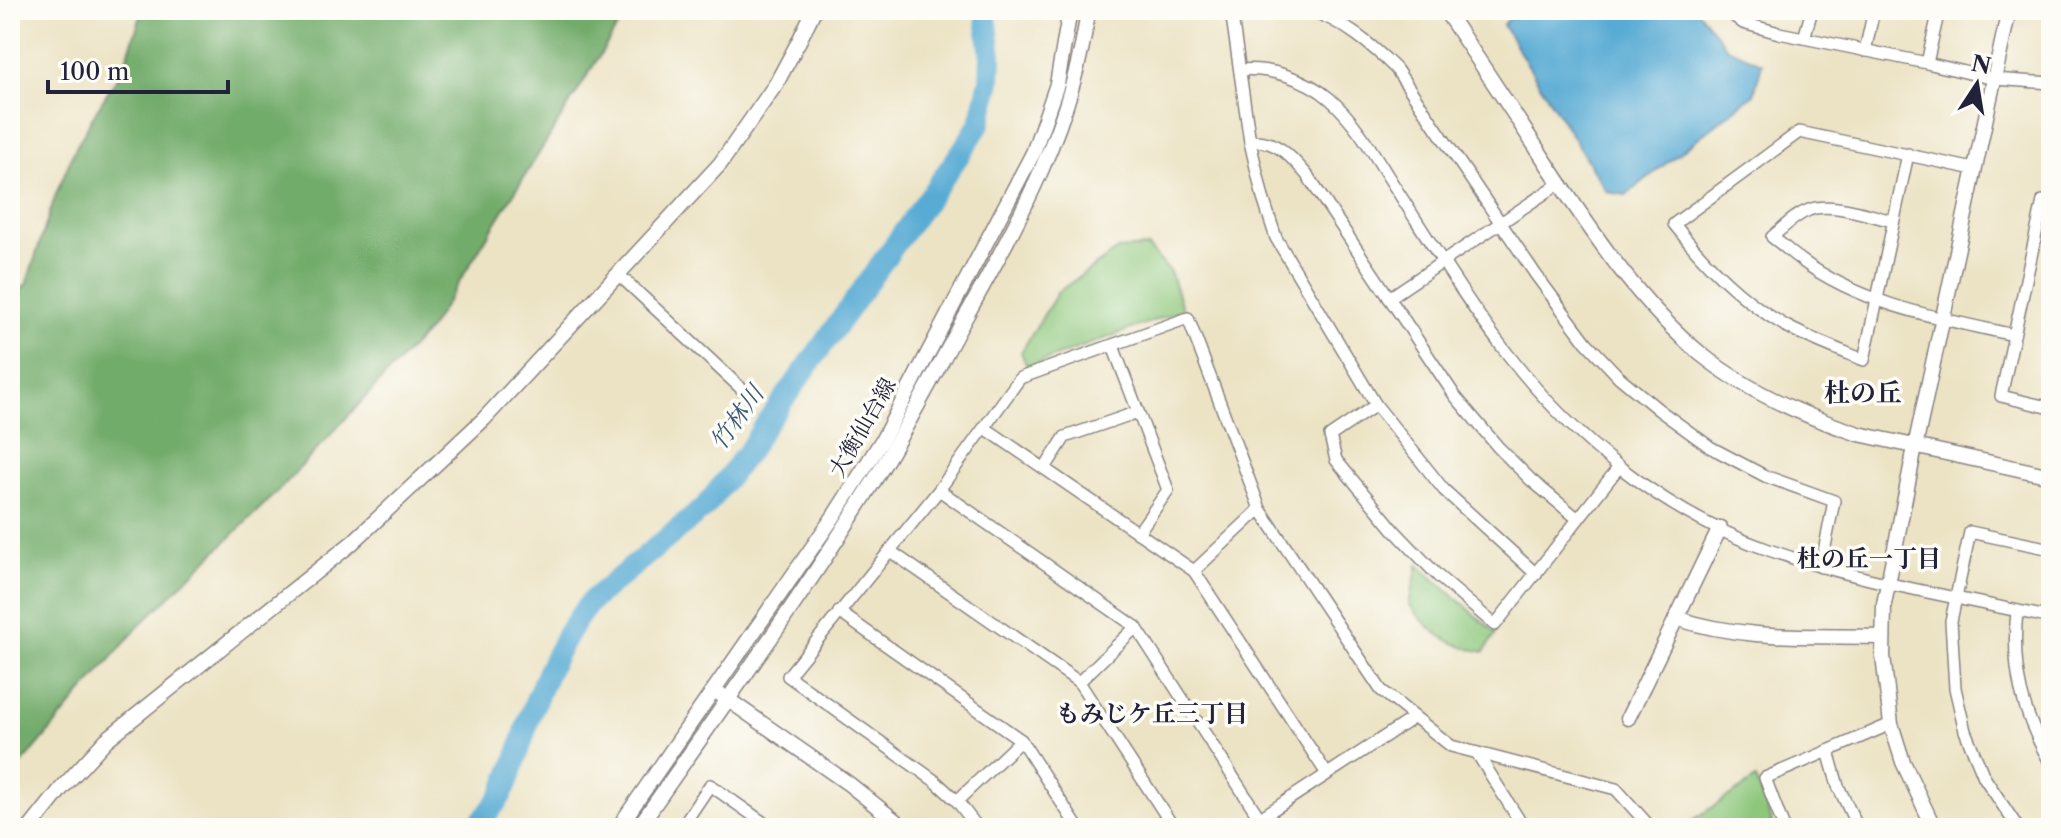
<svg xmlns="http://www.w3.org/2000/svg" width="2061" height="838" font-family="'Libre Caslon Text','Noto Serif JP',serif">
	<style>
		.green { fill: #8dc77b; stroke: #58745b; stroke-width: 2 }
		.forest { fill: #72ac6b; stroke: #4a6753; stroke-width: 2 }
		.water { fill: #59abd4; stroke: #3e6688; stroke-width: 2 }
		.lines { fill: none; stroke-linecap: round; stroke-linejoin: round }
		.river { stroke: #59abd4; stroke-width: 22 }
		.street-casing { stroke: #878280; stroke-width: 14 }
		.secondary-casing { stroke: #878280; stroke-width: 17 }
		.street { stroke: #fff; stroke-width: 11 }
		.secondary { stroke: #fff; stroke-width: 14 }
		.labels { text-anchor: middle; stroke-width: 7; stroke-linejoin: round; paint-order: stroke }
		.street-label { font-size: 22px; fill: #22223b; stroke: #fdfcf7 }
		.water-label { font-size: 24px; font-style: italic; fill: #385978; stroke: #fdfcf7 }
		.neighbourhood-label { font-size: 24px; font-weight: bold; fill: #22223b; stroke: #fdfcf7 }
		.quarter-label { font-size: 26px; font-weight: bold; fill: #22223b; stroke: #fdfcf7 }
	</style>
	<rect width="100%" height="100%" fill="#fdfcf7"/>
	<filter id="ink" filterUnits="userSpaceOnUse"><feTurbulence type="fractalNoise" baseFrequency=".0125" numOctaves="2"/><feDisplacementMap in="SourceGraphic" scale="16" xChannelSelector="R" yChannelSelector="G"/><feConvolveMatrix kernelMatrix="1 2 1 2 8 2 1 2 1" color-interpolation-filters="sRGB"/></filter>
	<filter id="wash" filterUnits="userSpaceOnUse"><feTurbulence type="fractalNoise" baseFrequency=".006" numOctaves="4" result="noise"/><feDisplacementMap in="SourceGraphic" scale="32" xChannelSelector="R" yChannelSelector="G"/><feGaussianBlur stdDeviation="1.8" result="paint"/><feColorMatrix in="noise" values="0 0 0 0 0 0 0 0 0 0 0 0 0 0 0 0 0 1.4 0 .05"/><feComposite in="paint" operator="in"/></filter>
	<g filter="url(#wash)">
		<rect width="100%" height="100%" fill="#ece3c4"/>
		<g class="green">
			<polygon points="1148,247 1170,272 1183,310 1027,367 1021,352 1058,292 1119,249"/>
			<path d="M1418 565 1496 633 1484 652C1447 645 1431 633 1409 604Z"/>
			<polygon points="1756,779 1774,828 1681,828"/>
		</g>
		<polygon class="forest" points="143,10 628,10 431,327 282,487 138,627 10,778 10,296 26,285 56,194 74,151 96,111 123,69"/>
		<polygon class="water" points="1518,10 1697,10 1727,48 1762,63 1754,94 1626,195 1607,192 1503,25"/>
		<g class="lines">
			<path class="river" d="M475 828C484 817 495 806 502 794 515 768 522 740 531 713 546 672 564 633 592 600L705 507 750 449 761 431 962 151 980 123 990 80 991 56 985 10"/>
		</g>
	</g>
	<g filter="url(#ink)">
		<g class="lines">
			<g class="street-casing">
				<g id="street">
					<polyline points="1231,10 1250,142 1263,198 1276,238 1376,405 1444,490 1536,574"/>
					<path d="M1309 10C1344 22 1370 43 1396 69L1536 275 1586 342 1619 377 1659 410 1710 447 1765 476 1834 501 1821 567"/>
					<polyline points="1726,10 1743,23 1779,33 1927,63"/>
					<polyline points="1939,10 1927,63 1994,79 2051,83"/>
					<polyline points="1804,38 1812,10"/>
					<polyline points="1865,51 1874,10"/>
					<path d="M1240 70C1270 67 1307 79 1330 99 1359 125 1377 160 1398 192 1433 246 1467 302 1506 352 1573 439 1665 514 1769 550 1860 582 1957 597 2051 618"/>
					<path d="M1250 142C1275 137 1292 158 1307 175L1455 396 1498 447 1531 480 1578 519"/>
					<path d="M1908 154 1864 360C1837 349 1810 339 1784 325 1742 300 1704 263 1674 224L1799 132 1974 169"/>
					<polyline points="2051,201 2043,201 2001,396 2051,408"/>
					<path d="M1893 221C1871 216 1830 201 1809 210 1795 215 1784 227 1772 237 1782 244 1791 253 1801 260 1862 305 1942 319 2014 335"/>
					<polyline points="618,274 745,392"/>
					<polyline points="1389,298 1560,183"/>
					<polyline points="1113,346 1168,490 1138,533"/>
					<polyline points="1376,405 1330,436 1336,460 1394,530 1438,576 1495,625 1619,467"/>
					<polyline points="985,428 1194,571 1327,774"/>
					<polyline points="1045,468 1065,437 1138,412"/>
					<polyline points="939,490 1136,627 1266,828"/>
					<polyline points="890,551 1079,682 1174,828"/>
					<polyline points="1194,571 1260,509"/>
					<path d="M2017 611C2011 670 2022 713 2051 764"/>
					<polyline points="839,612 1021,740 1078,828"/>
					<polyline points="1079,682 1136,627"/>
					<polyline points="1828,751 1838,786 1858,828"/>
					<polyline points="1477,753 1524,828"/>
					<polyline points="957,801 1021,740"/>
					<polyline points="681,828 710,785 771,828"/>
					<polyline points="978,828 957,801 935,781 788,676 939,490 1020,378 1188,318 1260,509 1381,690 1451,746 1616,789 1651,828"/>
					<polyline points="1245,828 1413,718"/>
					<polyline points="1381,828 1399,825 1420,828"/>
					<polyline points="1784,828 1765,778 1891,724"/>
					<polyline points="2018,828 1984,777 1965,731 1955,688 1951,621 1970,532 2051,549"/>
				</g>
			</g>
			<g class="secondary-casing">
				<g id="secondary">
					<path d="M1445 10C1480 62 1515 115 1549 167 1594 235 1639 303 1702 355 1748 392 1804 416 1859 434L2051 476"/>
					<path d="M1676 618C1744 641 1812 635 1883 637"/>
					<polyline points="720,694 849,784 904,828"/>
					<polyline points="1628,718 1720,528"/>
					<polyline points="30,828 61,789 106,740 352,543 484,419 720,164 776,84 799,41 814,10"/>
					<polyline points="618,828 832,519 883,439 1033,153 1057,84 1070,10"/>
					<path d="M638 828C715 717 795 607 867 492 903 436 933 376 965 318 1019 221 1074 122 1088 10"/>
					<polyline points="1934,828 1903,762 1891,724 1883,656 1884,604 1915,447 2009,10"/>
				</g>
			</g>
			<use href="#street" class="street"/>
			<use href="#secondary" class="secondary"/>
		</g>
	</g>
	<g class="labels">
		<g class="street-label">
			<text transform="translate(862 427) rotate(-60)" y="8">大衡仙台線</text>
		</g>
		<g class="water-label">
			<text transform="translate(737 418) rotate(-54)" y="8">竹林川</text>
		</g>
		<g class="neighbourhood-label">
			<text x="1869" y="567">杜の丘一丁目</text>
			<text x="1152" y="722">もみじケ丘三丁目</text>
		</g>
		<g class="quarter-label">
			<text x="1863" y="402">杜の丘</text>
		</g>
	</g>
	<rect width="2061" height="838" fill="none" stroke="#fdfcf7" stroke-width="40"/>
	<g transform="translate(1977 84) rotate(12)" stroke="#fdfcf7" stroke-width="6" paint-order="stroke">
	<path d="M0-6L14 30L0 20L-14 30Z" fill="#22223b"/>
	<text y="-12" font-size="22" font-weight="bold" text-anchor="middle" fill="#22223b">N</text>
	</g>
	<path d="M48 80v12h180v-12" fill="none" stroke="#22223b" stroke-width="4"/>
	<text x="60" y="80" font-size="24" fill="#22223b" stroke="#fdfcf7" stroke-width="6" paint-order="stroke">100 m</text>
</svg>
